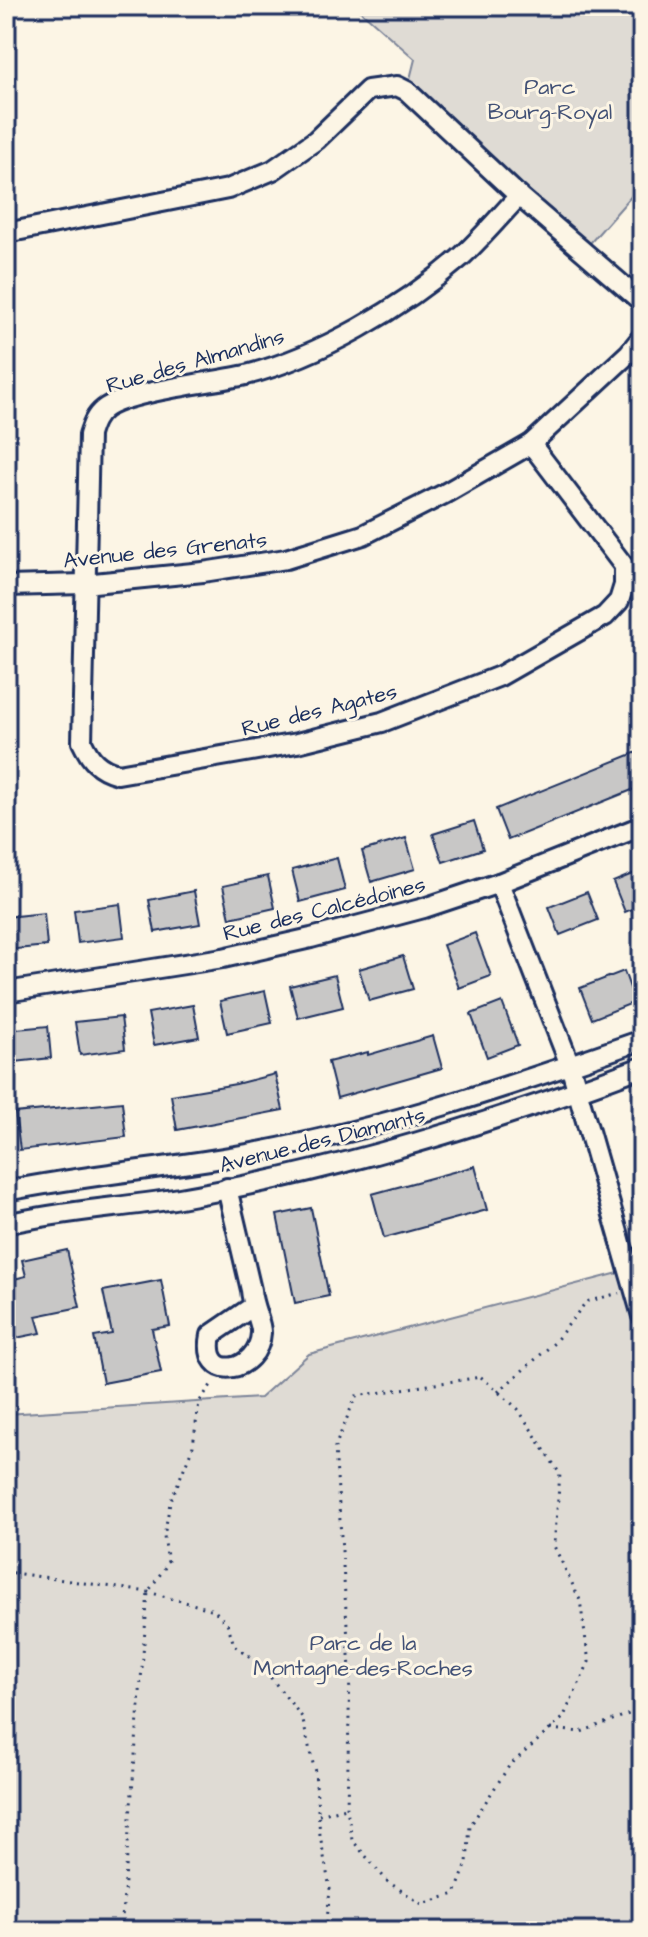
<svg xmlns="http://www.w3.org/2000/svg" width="648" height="1937" font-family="'Architects Daughter',sans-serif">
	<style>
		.green { fill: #dfdbd4; stroke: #7d8599; stroke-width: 2 }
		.building { fill: #c8c7c6; stroke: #1b2f5e; stroke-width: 2 }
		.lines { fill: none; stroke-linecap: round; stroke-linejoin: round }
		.minor-casing { stroke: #1b2f5e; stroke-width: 24 }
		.path { stroke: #1b2f5e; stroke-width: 3; stroke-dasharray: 2 6; stroke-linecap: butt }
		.minor { stroke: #fcf5e5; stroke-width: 18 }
		.labels { text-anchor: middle; stroke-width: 6; stroke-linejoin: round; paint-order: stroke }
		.park-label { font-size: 22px; fill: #425176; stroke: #fcf5e5 }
		.street-label { font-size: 22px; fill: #1b2f5e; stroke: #fcf5e5 }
	</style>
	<rect width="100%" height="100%" fill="#fcf5e5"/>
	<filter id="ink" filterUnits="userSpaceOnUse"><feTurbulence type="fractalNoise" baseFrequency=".0125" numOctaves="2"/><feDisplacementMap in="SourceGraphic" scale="16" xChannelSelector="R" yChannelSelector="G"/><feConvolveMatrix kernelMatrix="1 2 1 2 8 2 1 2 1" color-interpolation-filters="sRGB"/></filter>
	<g filter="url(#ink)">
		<g class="green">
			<polygon points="355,6 642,6 642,184 584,250 407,91 415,59"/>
			<polygon points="630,1270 642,1316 642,1931 6,1931 6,1414 260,1398 309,1354"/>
		</g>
		<g class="building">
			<polygon points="642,750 642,786 508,840 496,809"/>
			<polygon points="474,821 483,849 443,862 433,834"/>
			<polygon points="406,838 415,869 371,882 362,851"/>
			<polygon points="337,858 345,890 300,902 292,870"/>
			<polygon points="642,870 642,905 625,912 613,882"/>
			<polygon points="268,876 275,908 230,918 223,886"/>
			<polygon points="194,891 200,924 155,932 149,900"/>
			<polygon points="587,892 598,920 560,935 549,907"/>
			<polygon points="120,904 124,937 78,943 74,910"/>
			<polygon points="44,913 47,946 6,950 6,917"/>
			<polygon points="475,933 491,976 459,988 443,945"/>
			<polygon points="403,956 413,989 369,1001 359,969"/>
			<polygon points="624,971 635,1002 592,1019 580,988"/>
			<polygon points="335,975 343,1007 298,1018 290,986"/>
			<polygon points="265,991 272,1023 227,1033 220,1001"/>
			<polygon points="502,1002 518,1045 487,1057 471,1014"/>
			<polygon points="193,1005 199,1037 154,1045 148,1013"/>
			<polygon points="121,1017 125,1049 80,1055 75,1022"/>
			<polygon points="48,1026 51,1058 6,1063 6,1030"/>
			<polygon points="433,1036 442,1068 337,1098 328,1062 368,1052 368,1055"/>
			<polygon points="275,1074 283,1110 177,1130 171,1095 236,1084"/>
			<polygon points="122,1102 126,1137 20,1150 15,1113"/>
			<polygon points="475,1166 487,1210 384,1238 372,1194"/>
			<polygon points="311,1208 329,1296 295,1303 277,1215"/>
			<polygon points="67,1250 80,1307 36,1316 41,1333 6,1340 6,1281 26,1276 22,1260"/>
			<polygon points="161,1280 170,1326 152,1329 161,1372 103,1383 94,1337 112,1334 103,1291"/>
		</g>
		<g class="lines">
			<g class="minor-casing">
				<g id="minor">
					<path d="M519 196C500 216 481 239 460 258 402 308 320 356 246 375 215 382 125 392 104 409 95 416 92 425 89 435L82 742C90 759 98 769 118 774L297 743 382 722 500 676 605 616 619 601 624 585V566L531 444"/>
					<polyline points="6,233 228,189 273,170 316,140 368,90 397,86 407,91 519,196 642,302"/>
					<polyline points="6,586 84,584 203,572 286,559 363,535 444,494 531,444 629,353 642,337"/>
					<polyline points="499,883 570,1065 642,1316"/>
					<polyline points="6,992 223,958 311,938 424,908 499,883 642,826"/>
					<path d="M227 1188 251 1290C252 1306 262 1324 261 1333 259 1372 201 1385 211 1335L252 1307"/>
					<path d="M6 1191C89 1174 174 1168 258 1152 390 1127 516 1084 642 1040"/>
					<path d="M6 1224C61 1211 118 1208 174 1199 334 1172 490 1124 642 1067"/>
				</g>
			</g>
			<g class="path">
				<polygon points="481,1377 518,1409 560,1474 554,1546 580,1600 589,1662 563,1718 509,1766 470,1826 467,1863 455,1894 422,1904 388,1882 352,1840 347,1808 350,1669 335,1447 356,1396"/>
				<polyline points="498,1392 554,1343 586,1302 619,1293"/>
				<polyline points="6,1568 14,1573 148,1592 214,1610 228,1625 234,1645 260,1664 302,1717 315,1772 320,1835 330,1889 326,1931"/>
				<polyline points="550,1729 581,1732 642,1709"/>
				<polyline points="319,1815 346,1808"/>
				<polyline points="121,1931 148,1592 168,1563 164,1536 170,1503 193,1446 199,1402 214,1381"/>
			</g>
			<use href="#minor" class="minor"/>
		</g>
	</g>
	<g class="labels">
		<g class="park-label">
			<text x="550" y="94">Parc<tspan x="550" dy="25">Bourg-Royal</tspan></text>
			<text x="363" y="1650">Parc de la<tspan x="363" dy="25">Montagne-des-Roches</tspan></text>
		</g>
		<g class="street-label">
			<text transform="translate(195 360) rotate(-16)" y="8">Rue des Almandins</text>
			<text transform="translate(165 549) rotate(-6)" y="8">Avenue des Grenats</text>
			<text transform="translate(319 709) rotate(-14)" y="8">Rue des Agates</text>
			<text transform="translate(324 908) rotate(-14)" y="8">Rue des Calcédoines</text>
			<text transform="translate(322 1139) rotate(-14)" y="8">Avenue des Diamants</text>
		</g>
	</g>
	<rect width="648" height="1937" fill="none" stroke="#fcf5e5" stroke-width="32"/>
	<rect x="16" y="16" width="616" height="1905" fill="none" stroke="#1b2f5e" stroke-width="3" filter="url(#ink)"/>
</svg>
